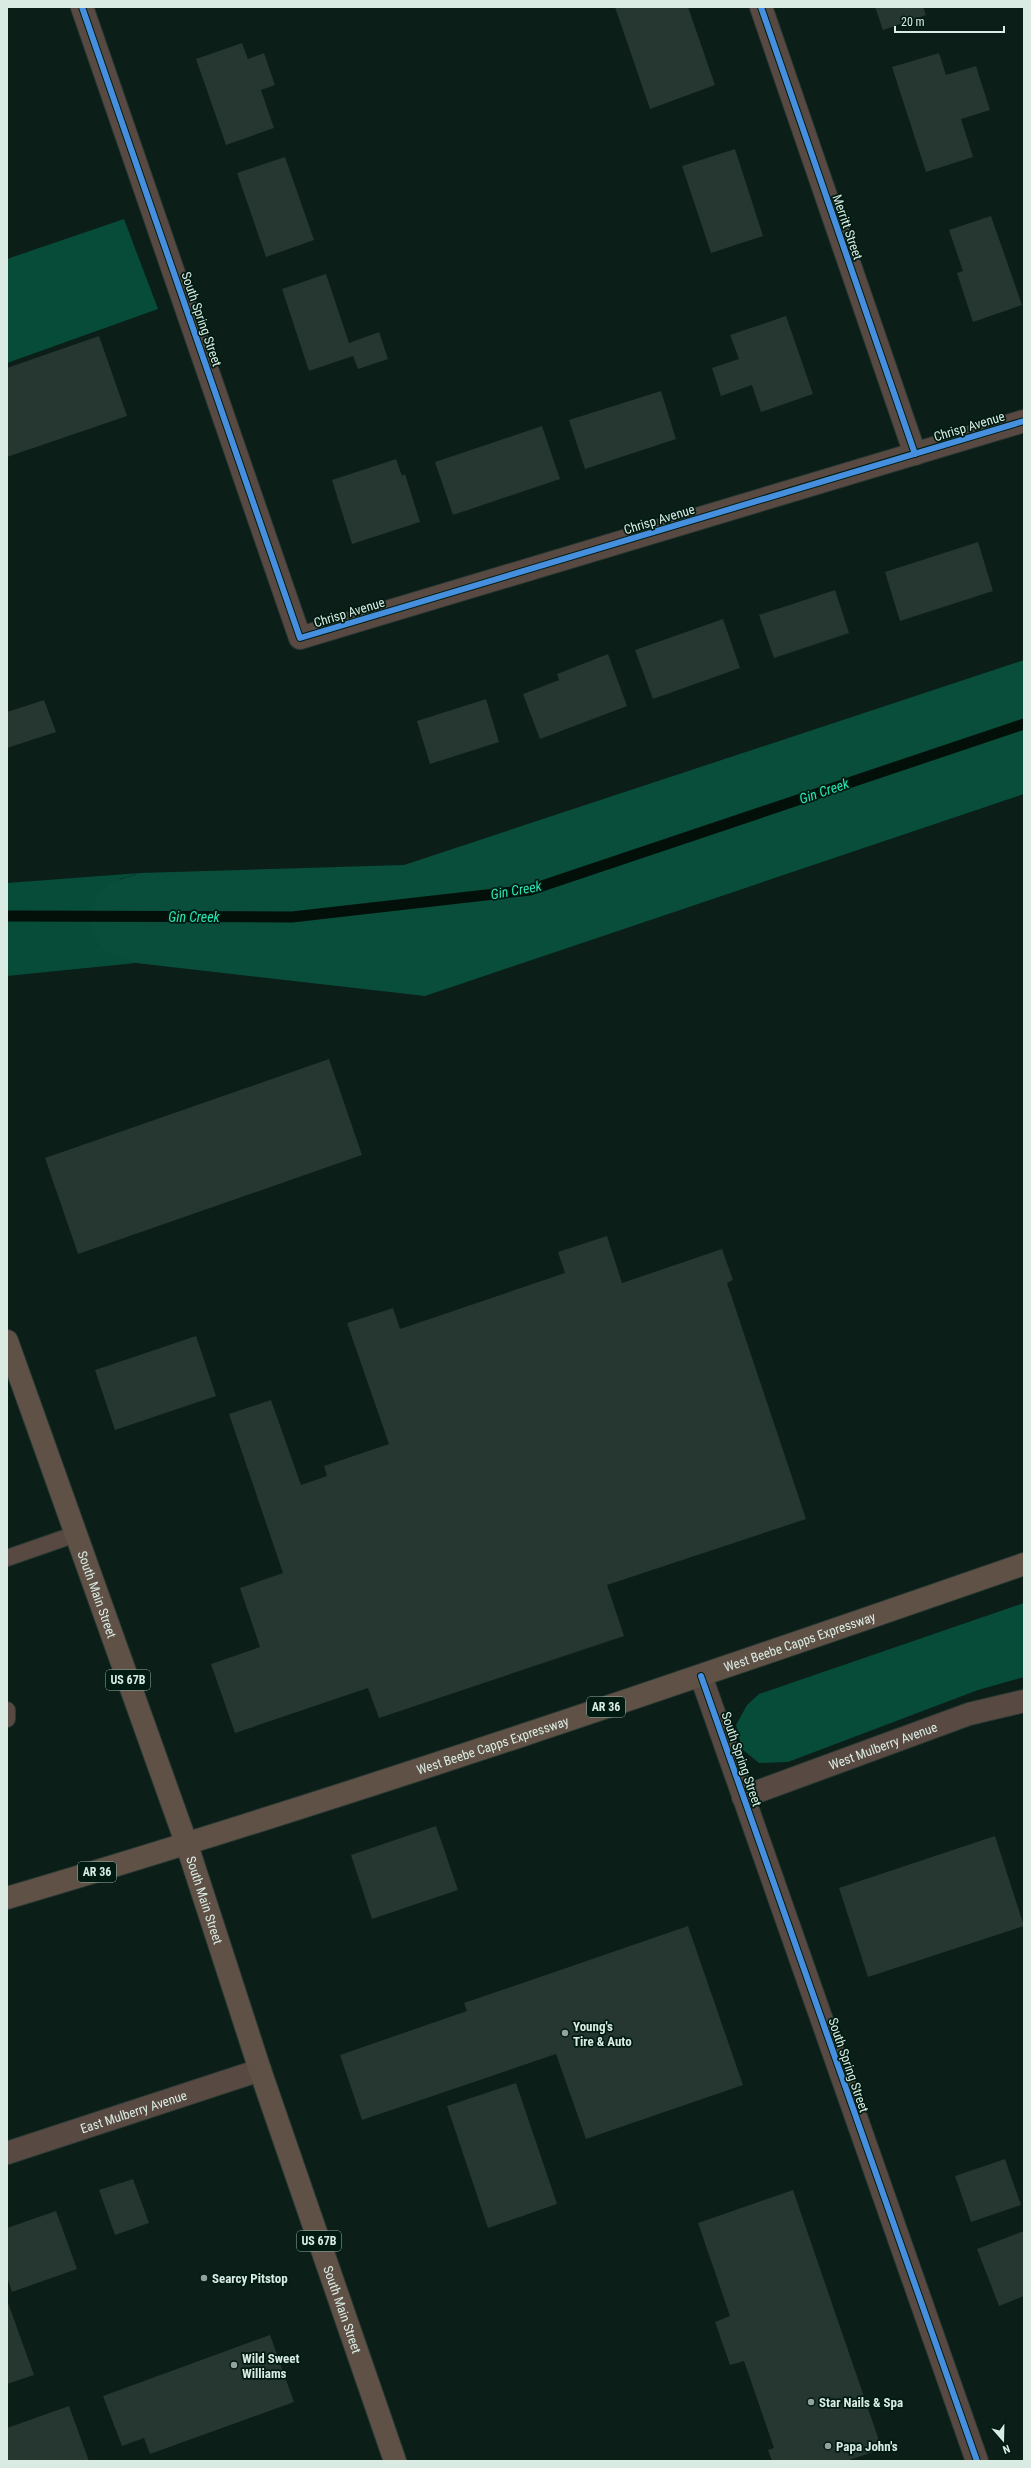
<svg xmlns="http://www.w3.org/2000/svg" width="1031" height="2468" font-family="'Roboto Condensed',sans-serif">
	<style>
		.green { fill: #074b39 }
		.forest { fill: #084e3b }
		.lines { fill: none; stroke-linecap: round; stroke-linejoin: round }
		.stream { stroke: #03100a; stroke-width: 11 }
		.building { fill: #263630 }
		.service-casing { stroke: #2a3934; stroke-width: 18 }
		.minor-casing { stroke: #2a3934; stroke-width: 24 }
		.primary-casing { stroke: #2a3934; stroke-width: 24 }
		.service { stroke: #584a42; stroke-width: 16 }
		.minor { stroke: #584a42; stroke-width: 22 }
		.primary { stroke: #5f5146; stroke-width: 22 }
		.cycleway-casing { stroke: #001c12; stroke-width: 8 }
		.cycleway { stroke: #468fdf; stroke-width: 6 }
		.poi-dot { fill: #91a39c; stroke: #001c12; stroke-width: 1.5 }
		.labels { text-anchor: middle; stroke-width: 3.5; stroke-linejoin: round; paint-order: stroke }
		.shield { fill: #001c12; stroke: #98ada4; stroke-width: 1 }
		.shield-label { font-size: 12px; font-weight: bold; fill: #d9ebe3 }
		.street-label { font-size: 13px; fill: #d9ebe3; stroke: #001c12 }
		.poi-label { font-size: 13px; font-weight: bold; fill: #d9ebe3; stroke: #001c12; text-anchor: start }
		.water-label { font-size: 14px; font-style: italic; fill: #2be6b3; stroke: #001c12 }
	</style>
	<rect width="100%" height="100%" fill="#0b1e18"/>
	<g class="green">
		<polygon points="124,219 158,309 7,363 7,259"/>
		<polygon points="140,873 120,879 119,957 136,963 7,976 7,883"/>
		<polygon points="1024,1603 1024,1677 978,1690 788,1762 759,1763 742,1749 736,1725 747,1705 759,1694"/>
	</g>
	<path class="forest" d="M1024 660V794L425 996 136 963C126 960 114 957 105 950 85 933 85 907 104 889 113 880 128 877 140 873L404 865Z"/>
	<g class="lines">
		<polyline class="stream" points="7,916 292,917 530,890 1024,724"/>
	</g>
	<g class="building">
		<polygon points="615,7 688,7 715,85 650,109"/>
		<polygon points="875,7 923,7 926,15 883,30"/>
		<polygon points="242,43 248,59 264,53 275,85 261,90 274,128 226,145 196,59"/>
		<polygon points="939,53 946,75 976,66 990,110 961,119 973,157 926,172 892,67"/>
		<polygon points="735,149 763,236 711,253 682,166"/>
		<polygon points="285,157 314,240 266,257 237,173"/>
		<polygon points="991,216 1022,305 973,322 957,273 963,271 949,230"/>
		<polygon points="326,274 349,343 379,332 388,359 358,369 353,356 309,371 282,289"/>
		<polygon points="786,316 813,394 761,412 752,385 721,396 712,368 739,359 730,335"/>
		<polygon points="99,336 127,416 7,457 7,368"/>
		<polygon points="661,391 676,439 585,469 569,420"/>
		<polygon points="542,426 560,479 453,515 435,462"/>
		<polygon points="396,459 402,476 405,474 420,522 352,544 332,480"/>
		<polygon points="978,542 993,591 900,621 885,572"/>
		<polygon points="835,590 849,633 774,658 759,615"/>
		<polygon points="723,619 740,668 653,699 635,650"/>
		<polygon points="608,654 627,706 540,739 523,694 559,680 557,674"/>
		<polygon points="486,699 499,742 430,764 417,721"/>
		<polygon points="44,700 56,732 7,748 7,712"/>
		<polygon points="329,1059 362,1155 78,1254 45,1158"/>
		<polygon points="607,1236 622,1283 722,1249 733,1280 727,1283 806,1519 607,1585 624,1636 379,1718 368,1688 235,1733 211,1664 260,1647 240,1588 283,1573 229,1414 271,1400 301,1485 327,1476 324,1466 389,1444 347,1323 393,1308 400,1329 565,1273 558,1252"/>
		<polygon points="196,1336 216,1396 115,1430 95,1370"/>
		<polygon points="436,1826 458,1890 372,1919 351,1855"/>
		<polygon points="995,1836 1024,1926 868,1977 839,1888"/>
		<polygon points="688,1926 743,2085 586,2139 556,2054 362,2120 340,2055 467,2011 464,2003"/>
		<polygon points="516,2083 557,2204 488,2228 447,2106"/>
		<polygon points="1005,2159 1021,2205 971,2222 955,2176"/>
		<polygon points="133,2179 149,2223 115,2235 99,2190"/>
		<polygon points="793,2190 882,2449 846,2461 772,2461 768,2450 774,2448 744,2361 730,2365 715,2322 730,2316 698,2223"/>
		<polygon points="56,2211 77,2269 12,2292 7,2277 7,2228"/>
		<polygon points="1024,2231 1024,2296 999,2306 977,2249"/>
		<polygon points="7,2300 34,2375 7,2384"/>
		<polygon points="270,2335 294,2402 150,2454 144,2438 122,2446 103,2396"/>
		<polygon points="69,2406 89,2461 7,2461 7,2428"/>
	</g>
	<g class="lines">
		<g class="service-casing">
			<g id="service">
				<polyline points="7,1558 76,1534"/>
				<polyline points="7,1710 7,1719"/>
			</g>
		</g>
		<g class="minor-casing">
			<g id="minor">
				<polyline points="82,7 300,638 1024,421"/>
				<polyline points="761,7 915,454"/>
				<polyline points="701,1676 977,2461"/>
				<path id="s1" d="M743 1797 969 1714 1024 1701"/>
				<path id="s2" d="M7 2153 260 2070"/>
			</g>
		</g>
		<g class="primary-casing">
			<g id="primary">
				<path id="s3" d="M7 1341 187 1845 260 2070 395 2461"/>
				<path id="s4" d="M7 1898C349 1797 687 1681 1024 1564"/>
			</g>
		</g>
		<use href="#service" class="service"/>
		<use href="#minor" class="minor"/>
		<use href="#primary" class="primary"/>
		<g class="cycleway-casing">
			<g id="cycleway">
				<polyline points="82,7 300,638 1024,421"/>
				<polyline points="761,7 915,454"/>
				<polyline points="701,1676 977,2461"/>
			</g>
		</g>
		<use href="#cycleway" class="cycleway"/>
	</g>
	<g class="poi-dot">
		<circle cx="565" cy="2033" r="4"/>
		<circle cx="204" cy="2278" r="4"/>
		<circle cx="234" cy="2365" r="4"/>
		<circle cx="811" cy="2402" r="4"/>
		<circle cx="828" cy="2446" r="4"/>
	</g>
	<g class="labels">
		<g class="shield">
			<rect x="106" y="1670" width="44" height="20" rx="3"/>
			<rect x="587" y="1697" width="38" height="20" rx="3"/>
			<rect x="78" y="1862" width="38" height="20" rx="3"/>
			<rect x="297" y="2231" width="44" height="20" rx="3"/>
		</g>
		<g class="shield-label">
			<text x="128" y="1684">US 67B</text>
			<text x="606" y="1711">AR 36</text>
			<text x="97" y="1876">AR 36</text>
			<text x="319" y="2245">US 67B</text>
		</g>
		<g class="street-label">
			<text transform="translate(848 227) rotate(71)" y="5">Merritt Street</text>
			<text transform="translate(202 319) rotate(71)" y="5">South Spring Street</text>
			<text transform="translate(969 426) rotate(-17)" y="5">Chrisp Avenue</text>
			<text transform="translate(659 519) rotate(-17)" y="5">Chrisp Avenue</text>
			<text transform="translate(349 612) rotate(-17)" y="5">Chrisp Avenue</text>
			<text dy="5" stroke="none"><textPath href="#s3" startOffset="269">South Main Street</textPath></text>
			<text dy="5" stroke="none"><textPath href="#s4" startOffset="833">West Beebe Capps Expressway</textPath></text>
			<text dy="5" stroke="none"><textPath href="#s4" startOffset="509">West Beebe Capps Expressway</textPath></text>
			<text dy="5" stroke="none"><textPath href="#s1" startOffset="149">West Mulberry Avenue</textPath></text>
			<text transform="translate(742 1759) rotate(71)" y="5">South Spring Street</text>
			<text dy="5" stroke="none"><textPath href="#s3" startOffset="593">South Main Street</textPath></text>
			<text transform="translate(849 2065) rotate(71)" y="5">South Spring Street</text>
			<text dy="5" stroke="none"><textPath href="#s2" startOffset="133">East Mulberry Avenue</textPath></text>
			<text dy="5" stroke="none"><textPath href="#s3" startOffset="1025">South Main Street</textPath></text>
		</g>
		<g class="poi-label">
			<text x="573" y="2031">Young's<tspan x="573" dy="15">Tire &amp; Auto</tspan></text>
			<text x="212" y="2283">Searcy Pitstop</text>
			<text x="242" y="2363">Wild Sweet<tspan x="242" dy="15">Williams</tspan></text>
			<text x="819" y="2407">Star Nails &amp; Spa</text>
			<text x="836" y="2451">Papa John's</text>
		</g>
		<g class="water-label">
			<text transform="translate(824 791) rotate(-19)" y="5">Gin Creek</text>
			<text transform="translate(516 890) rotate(-10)" y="5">Gin Creek</text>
			<text x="194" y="922">Gin Creek</text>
		</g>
	</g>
	<rect width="1031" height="2468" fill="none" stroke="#d9ebe3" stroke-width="16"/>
	<g transform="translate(1003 2440) rotate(160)" stroke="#001c12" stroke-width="3" paint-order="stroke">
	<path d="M0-3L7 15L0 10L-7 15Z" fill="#d9ebe3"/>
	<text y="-6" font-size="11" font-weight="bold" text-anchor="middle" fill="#d9ebe3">N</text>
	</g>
	<path d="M895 26v6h109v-6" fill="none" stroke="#d9ebe3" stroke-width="2"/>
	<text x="901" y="26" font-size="12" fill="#d9ebe3" stroke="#001c12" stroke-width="3" paint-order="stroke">20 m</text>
</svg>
